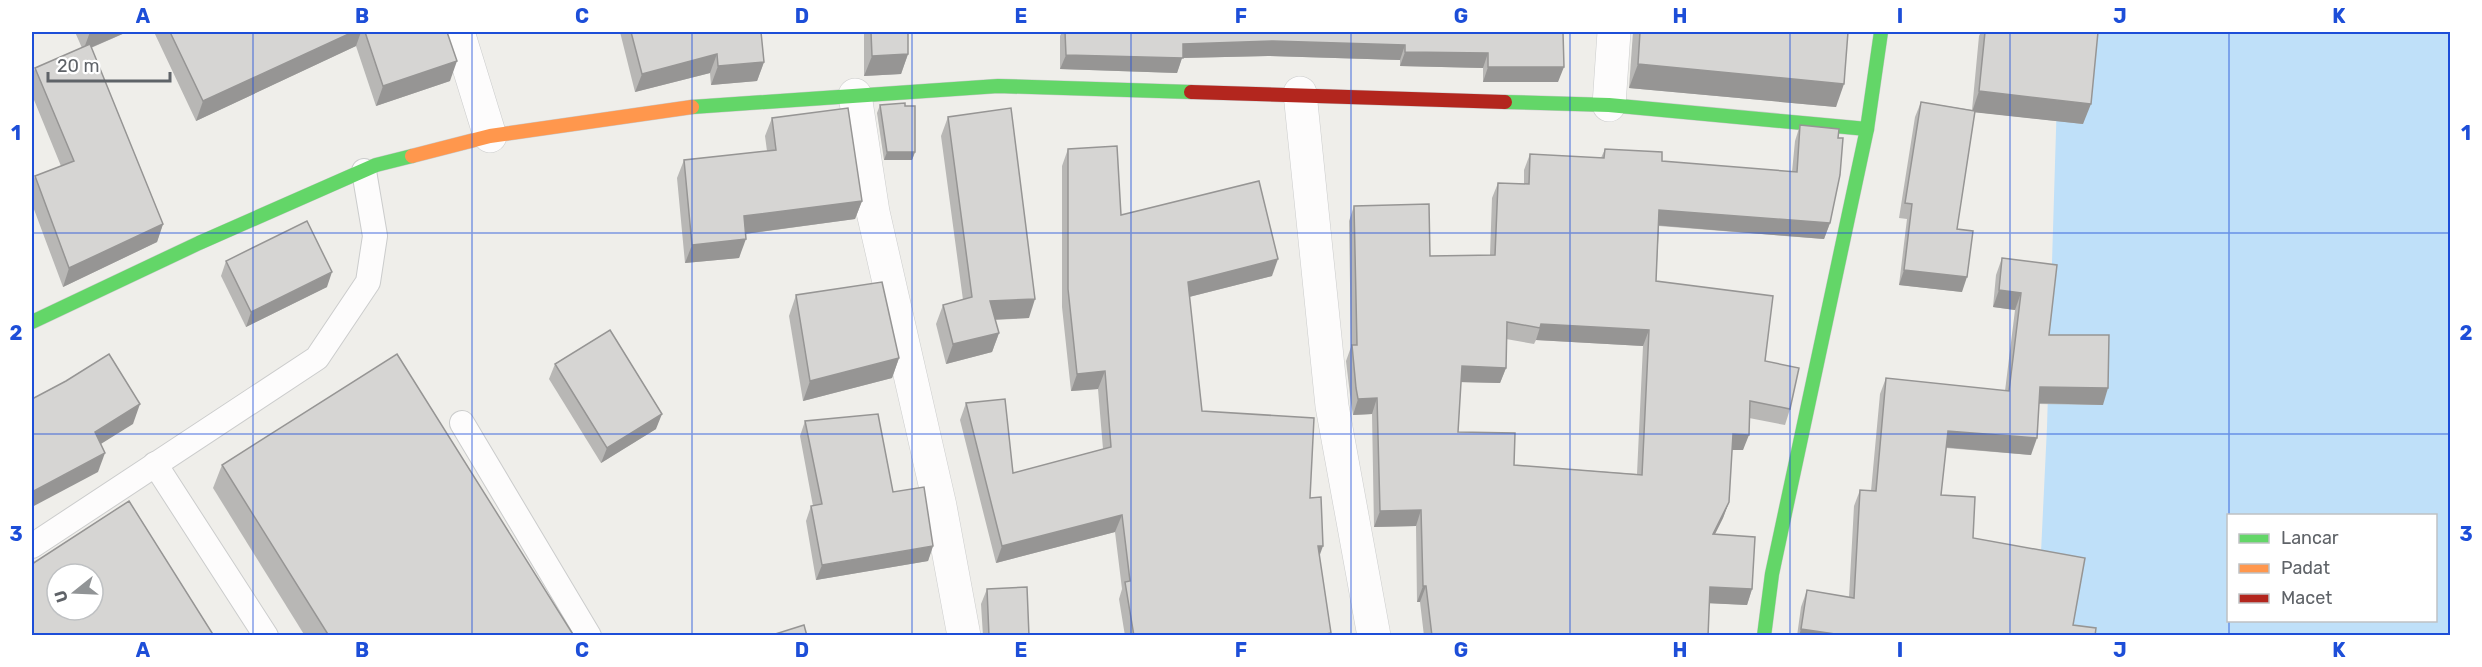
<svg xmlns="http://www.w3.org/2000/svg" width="2482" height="667" font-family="Rubik,sans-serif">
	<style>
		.water { fill: #bfe0f9; fill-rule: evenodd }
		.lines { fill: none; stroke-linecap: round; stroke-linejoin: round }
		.lane-casing { stroke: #cbcccc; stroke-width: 26 }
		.street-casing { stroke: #cbcccc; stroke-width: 34 }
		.fast-casing { stroke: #cacacb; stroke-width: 15 }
		.slow-casing { stroke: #cacacb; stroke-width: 15 }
		.jam-casing { stroke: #cacacb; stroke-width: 15 }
		.lane { stroke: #fdfcfc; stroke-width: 24 }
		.street { stroke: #fdfcfc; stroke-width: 33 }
		.fast { stroke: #63d668; stroke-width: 14 }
		.slow { stroke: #ff974d; stroke-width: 14 }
		.jam { stroke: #b3261e; stroke-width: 14 }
		.wall { fill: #b8b7b5; fill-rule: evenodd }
		.shaded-wall { fill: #969594 }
		.building { fill: #d6d5d3; stroke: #969594; stroke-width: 1.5; fill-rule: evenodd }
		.grid { fill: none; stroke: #1d4ed8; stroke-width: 1.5; stroke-opacity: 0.55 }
		.neatline { fill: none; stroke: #1d4ed8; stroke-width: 2 }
		.grid-label { font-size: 20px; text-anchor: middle; font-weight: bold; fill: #1d4ed8 }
	</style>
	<rect width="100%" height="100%" fill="#efeeea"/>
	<path class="water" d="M2059 32H2450V635L2037 636 2047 427ZM2228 516H2436V620H2228Z"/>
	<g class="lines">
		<g class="lane-casing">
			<g id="lane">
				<polyline points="462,423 589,636"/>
				<polyline points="155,464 266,636"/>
				<polyline points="32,546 317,358 368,282 375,236 364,171"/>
			</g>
		</g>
		<g class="street-casing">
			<g id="street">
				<polyline points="458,32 490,136"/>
				<polyline points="1300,93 1332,406 1374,636"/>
				<polyline points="855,95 873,212 940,506 964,636"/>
				<polyline points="1609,105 1614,32"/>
			</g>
		</g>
		<g class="fast-casing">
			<g id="fast">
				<polyline points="1505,102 1609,105 1867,129"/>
				<polyline points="692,107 998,86 1191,92"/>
				<polyline points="32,322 199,243 376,165 412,156"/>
				<polyline points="1764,636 1772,574 1867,129 1881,32"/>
			</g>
		</g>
		<g class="slow-casing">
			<polyline id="slow" points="412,156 490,136 692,107"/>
		</g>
		<g class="jam-casing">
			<polyline id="jam" points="1191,92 1505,102"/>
		</g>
		<use href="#lane" class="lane"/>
		<use href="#street" class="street"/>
		<use href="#fast" class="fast"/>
		<use href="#slow" class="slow"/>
		<use href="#jam" class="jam"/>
	</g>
	<g class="wall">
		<polygon points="75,32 127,32 91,48 163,224 157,242 63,287 32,204 32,184 35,176 61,166 32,95 32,77 35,68 82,48"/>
		<polygon points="154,32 447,32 450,81 376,106 356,46 196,121"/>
		<polygon points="620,32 761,32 764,62 757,81 711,85 710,73 635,92"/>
		<polygon points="864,32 908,32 908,54 901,74 864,76"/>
		<polygon points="1062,32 1563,32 1558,82 1483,82 1483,68 1400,66 1400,60 1268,56 1182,58 1177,73 1060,69 1060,36"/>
		<polygon points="1633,32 1848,32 1836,107 1629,88"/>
		<polygon points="1981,32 2098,32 2083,124 1975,112 1957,229 1962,292 1899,285 1907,219 1899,218 1915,117 1921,102 1972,110 1979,36"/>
		<polygon points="880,105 905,106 915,152 912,160 884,160 877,113"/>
		<polygon points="948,117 1029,318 995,320 999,333 992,352 946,364 936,324 943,305 963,300 941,136"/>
		<polygon points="772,118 862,201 855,219 745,234 739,258 685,263 677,178 684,160 767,151 765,136"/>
		<path d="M1800 125 1830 223 1824 239 1659 226 1656 281 1765 361 1790 409 1785 425 1749 418 1743 450H1732L1729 502 1723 518 1715 534 1752 589 1747 605 1709 603 1708 636H1424L1420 602H1417L1416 526 1374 527 1372 414 1353 415 1351 403 1346 361 1351 347 1349 221 1354 206 1430 256 1490 255 1492 198 1498 183 1524 184V170L1530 154 1601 158 1605 149 1662 161 1792 172 1795 141ZM1506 339 1534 344 1536 340 1643 346 1637 474 1514 465 1458 432 1461 382 1500 383 1506 368Z"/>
		<polygon points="1068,149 1121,215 1272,276 1189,297 1202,411 1310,498 1331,633 1331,636 1125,636 1119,599 1122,589 1115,532 996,563 960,420 966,403 1013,473 1103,449 1098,389 1071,391 1062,307 1062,166"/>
		<polygon points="2002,258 2049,335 2103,405 2039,404 2031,455 1946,448 1941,495 1973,538 2073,625 2095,636 1797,636 1801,607 1807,590 1849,597 1854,506 1860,490 1871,491 1880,394 1886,378 2005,391 2015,310 1993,307 1996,275"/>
		<polygon points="226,261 327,287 246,327 221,276"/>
		<polygon points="796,295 899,358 892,378 803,401 789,316"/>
		<polygon points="555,364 656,429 601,463 549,379"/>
		<polygon points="805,421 893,492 933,546 928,561 816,580 806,521 811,506 813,506 800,436"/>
		<polygon points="222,465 574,636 305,636 213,488"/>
		<polygon points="987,589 1029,636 983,636 981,604"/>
	</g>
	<g class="shaded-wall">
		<polygon points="90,32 127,32 83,51"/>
		<polygon points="353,32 361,32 356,46 196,121 203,101"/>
		<polygon points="770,32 846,32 769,33"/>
		<polygon points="1273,41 1405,45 1400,60 1268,56 1182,58 1177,73 1060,69 1066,55 1183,44"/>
		<polygon points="1405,52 1488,53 1483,68 1400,66"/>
		<polygon points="717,54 710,73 635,92 642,74"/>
		<polygon points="908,54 901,74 864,76 872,56"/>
		<polygon points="457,61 450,81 376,106 383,86"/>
		<polygon points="764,62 757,81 711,85 718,66"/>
		<polygon points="1638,64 1844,84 1836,107 1629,88"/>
		<polygon points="1488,67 1564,67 1558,82 1483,82"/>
		<polygon points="1979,91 2091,104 2083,124 1972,112"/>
		<polygon points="887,152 915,152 912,160 884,160"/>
		<polygon points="862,201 855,219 737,235 744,216"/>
		<polygon points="1659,210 1830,223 1824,239 1654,225"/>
		<polygon points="163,224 157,242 63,287 69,268"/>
		<polygon points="746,239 739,258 685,263 692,245"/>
		<polygon points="1278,259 1272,276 1181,299 1188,282"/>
		<polygon points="1904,270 1967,277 1962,292 1899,285"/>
		<polygon points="332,272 327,287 246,327 251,312"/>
		<polygon points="1999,290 2021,293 2015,310 1993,307"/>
		<polygon points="1035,299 1029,318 983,320 990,301"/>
		<polygon points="1541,324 1649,330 1643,346 1536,340"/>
		<polygon points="999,333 992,352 946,364 953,344"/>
		<polygon points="899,358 892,378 803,401 810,381"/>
		<polygon points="1462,366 1506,368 1500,383 1457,382"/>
		<polygon points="1105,371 1098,389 1071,391 1077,374"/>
		<polygon points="2040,387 2108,388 2103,405 2034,403"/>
		<polygon points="1377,398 1372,414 1353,415 1358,399"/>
		<polygon points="140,404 133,424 88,452 95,432"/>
		<polygon points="662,414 656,429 601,463 607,448"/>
		<polygon points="1948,431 2037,438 2031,455 1942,447"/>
		<polygon points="1733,434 1749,435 1743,450 1727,450"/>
		<polygon points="105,453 98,472 32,507 32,492"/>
		<polygon points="1729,502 1723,518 1707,550 1713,534"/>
		<polygon points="1421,510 1416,526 1374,527 1380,511"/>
		<polygon points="1122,515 1115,532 996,563 1002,546"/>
		<polygon points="933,546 928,561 816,580 822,565"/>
		<polygon points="1318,546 1323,546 1317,563"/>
		<polygon points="1423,586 1426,586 1420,602 1417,602"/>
		<polygon points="1710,587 1752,589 1747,605 1704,603"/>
		<polygon points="1801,629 1849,636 1799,636"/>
	</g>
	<g class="building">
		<polygon points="170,32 353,32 203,101"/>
		<polygon points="365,32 447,32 457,61 383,86"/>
		<polygon points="631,32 761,32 764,62 718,66 717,54 642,74"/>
		<polygon points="871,32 908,32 908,54 872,56"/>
		<polygon points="1065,32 1563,32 1564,67 1488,67 1488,53 1405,52 1405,45 1273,41 1183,44 1183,58 1066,55"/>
		<polygon points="1640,32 1848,32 1844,84 1638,64"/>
		<polygon points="1985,32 2098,32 2091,104 1979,91"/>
		<polygon points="90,44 163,224 69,268 35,176 74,161 35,68"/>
		<polygon points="1921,102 1975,111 1957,229 1973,231 1967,277 1904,270 1912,204 1905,203"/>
		<polygon points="905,103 905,106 915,106 915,152 887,152 880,105"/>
		<polygon points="848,108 862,201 744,216 746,239 692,245 684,160 776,150 772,118"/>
		<polygon points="1011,108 1035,299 990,301 999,333 953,344 943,305 972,297 948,117"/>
		<path d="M1800 125 1839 129 1838 138H1843L1840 175 1830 223 1659 210 1656 281 1773 296 1765 361 1799 368 1790 409 1750 401 1749 435 1733 434 1729 502 1713 534 1755 537 1752 589 1710 587 1708 636H1432L1426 586H1423L1421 510 1380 511 1377 398 1358 399 1356 388 1352 345H1357L1354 206 1429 204 1430 256 1495 255 1498 183 1529 184 1530 154 1604 158 1605 149 1662 152V161L1797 172ZM1507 322 1540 328 1541 324 1649 330 1642 475 1514 465 1515 433 1458 432 1462 366 1506 368Z"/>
		<polygon points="1117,146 1121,215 1259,181 1278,259 1188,282 1202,411 1314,418 1310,498 1321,497 1323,546 1318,546 1331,633 1317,636 1134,636 1125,582 1130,581 1122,515 1002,546 966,403 1005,399 1013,473 1111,447 1105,371 1077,374 1068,289 1068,149"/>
		<polygon points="307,221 332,272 251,312 226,261"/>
		<polygon points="2002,258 2057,265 2049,335 2109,335 2108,388 2040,387 2037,438 1948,431 1941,495 1975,497 1973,538 2085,558 2073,625 2096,628 2095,636 1849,636 1801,629 1807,590 1854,598 1860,490 1876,491 1886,378 2009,391 2021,293 1999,290"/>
		<polygon points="882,282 899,358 810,381 796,295"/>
		<polygon points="610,330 662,414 607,448 555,364"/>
		<polygon points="109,354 140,404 95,432 105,453 32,492 32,399 66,381"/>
		<polygon points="397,354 574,636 329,636 222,465"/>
		<polygon points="878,414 893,492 924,487 933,546 822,565 811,506 822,504 805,421"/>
		<path d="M129 501 214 636H32V564ZM57 574H93V610H57Z"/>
		<polygon points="1027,587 1029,636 989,636 987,589"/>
		<polygon points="804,625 807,636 769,636"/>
	</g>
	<path class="grid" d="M253 32V636M472 32V636M692 32V636M912 32V636M1131 32V636M1351 32V636M1570 32V636M1790 32V636M2010 32V636M2229 32V516M32 233H2450M32 434H2450M2229 620V636"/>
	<rect width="2482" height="667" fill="none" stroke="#ffffff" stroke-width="66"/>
	<rect x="2227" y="514" width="210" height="108" fill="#ffffff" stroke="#bfc1c3" stroke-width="1.5"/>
	<rect x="2239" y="534" width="30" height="9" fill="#63d668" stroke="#bfc1c3" stroke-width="1.5"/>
	<text x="2281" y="544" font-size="18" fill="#5f6368">Lancar</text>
	<rect x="2239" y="564" width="30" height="9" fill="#ff974d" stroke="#bfc1c3" stroke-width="1.5"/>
	<text x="2281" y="574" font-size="18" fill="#5f6368">Padat</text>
	<rect x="2239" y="594" width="30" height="9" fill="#b3261e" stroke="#bfc1c3" stroke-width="1.5"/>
	<text x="2281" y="604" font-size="18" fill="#5f6368">Macet</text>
	<g transform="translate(75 592) rotate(252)"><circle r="28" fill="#ffffff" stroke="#bfc1c3" stroke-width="1.5"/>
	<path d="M0-4.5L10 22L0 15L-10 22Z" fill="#919496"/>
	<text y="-9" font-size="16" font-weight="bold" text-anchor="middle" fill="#5f6368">U</text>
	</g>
	<path d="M48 72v9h122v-9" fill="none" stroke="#5f6368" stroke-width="3"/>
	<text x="57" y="72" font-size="18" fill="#5f6368" stroke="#ffffff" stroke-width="4.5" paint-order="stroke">20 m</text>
	<rect x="33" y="33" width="2416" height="601" class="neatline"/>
	<g class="grid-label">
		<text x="143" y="23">A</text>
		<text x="362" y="23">B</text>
		<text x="582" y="23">C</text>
		<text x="802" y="23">D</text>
		<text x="1021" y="23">E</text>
		<text x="1241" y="23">F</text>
		<text x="1461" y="23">G</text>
		<text x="1680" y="23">H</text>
		<text x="1900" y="23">I</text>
		<text x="2120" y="23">J</text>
		<text x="2339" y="23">K</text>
		<text x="16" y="140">1</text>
		<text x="2466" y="140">1</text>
		<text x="16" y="340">2</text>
		<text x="2466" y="340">2</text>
		<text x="16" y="541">3</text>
		<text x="2466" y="541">3</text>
		<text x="143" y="657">A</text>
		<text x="362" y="657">B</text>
		<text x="582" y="657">C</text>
		<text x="802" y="657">D</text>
		<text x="1021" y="657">E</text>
		<text x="1241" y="657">F</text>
		<text x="1461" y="657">G</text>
		<text x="1680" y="657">H</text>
		<text x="1900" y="657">I</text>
		<text x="2120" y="657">J</text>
		<text x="2339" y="657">K</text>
	</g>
</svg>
